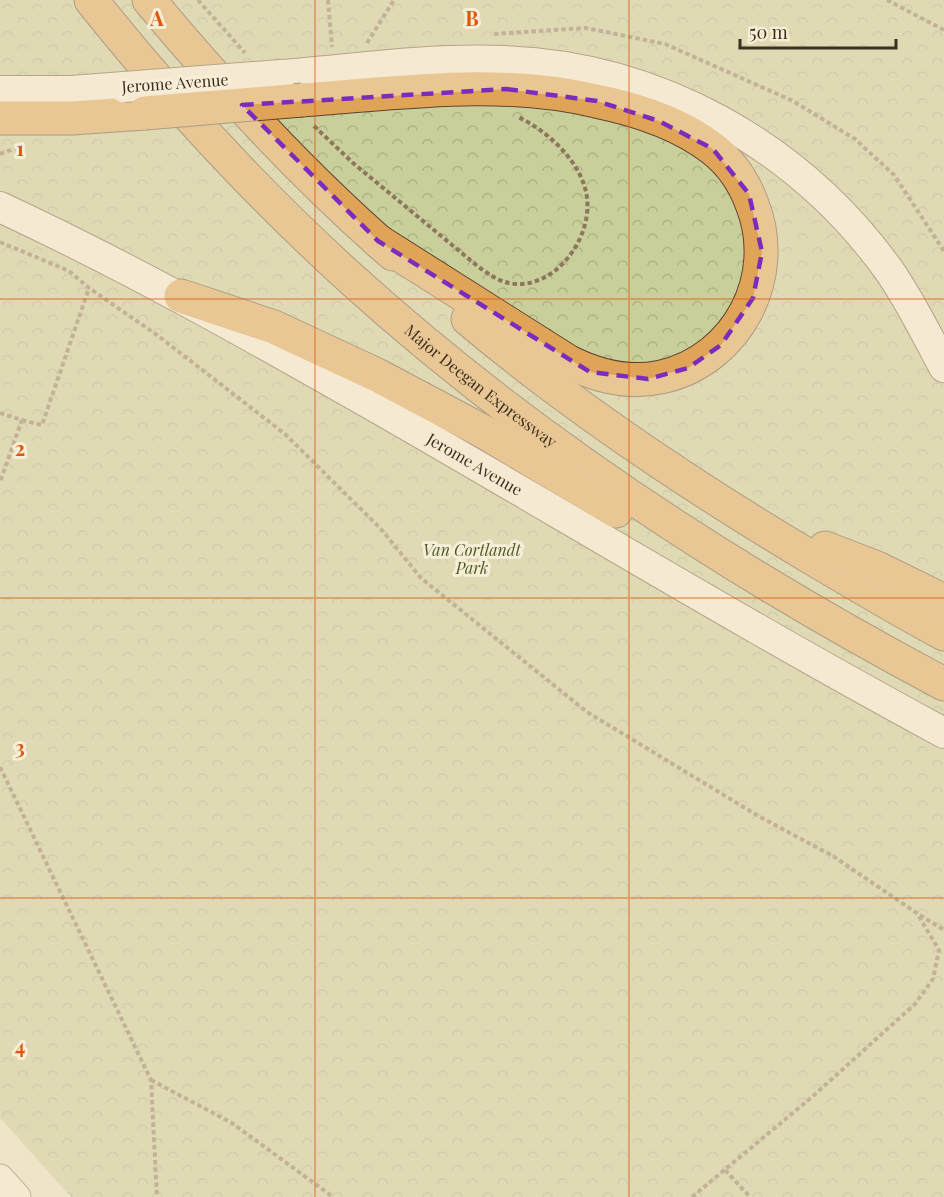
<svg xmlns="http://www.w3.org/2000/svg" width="944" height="1197" font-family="'Playfair Display',serif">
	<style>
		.park { fill: url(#park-crowns) }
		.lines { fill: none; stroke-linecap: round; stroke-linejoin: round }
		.tertiary-casing { stroke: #8d765c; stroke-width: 29 }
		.secondary-casing { stroke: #6f573f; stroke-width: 32 }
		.motorway-casing { stroke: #5b4430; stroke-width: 35 }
		.path { stroke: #8d765c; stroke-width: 4; stroke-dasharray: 4.5 3; stroke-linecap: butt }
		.tertiary { stroke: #faf1dc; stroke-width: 27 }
		.secondary { stroke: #faf1dc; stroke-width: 30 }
		.motorway { stroke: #e0a458; stroke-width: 33 }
		.secondary-bridge-casing { stroke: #6f573f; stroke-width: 32; stroke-linecap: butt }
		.motorway-bridge-casing { stroke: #5b4430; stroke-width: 35; stroke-linecap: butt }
		.secondary-bridge { stroke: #faf1dc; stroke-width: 30 }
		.motorway-bridge { stroke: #e0a458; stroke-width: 33 }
		.marked { fill: none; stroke: #7b2cbf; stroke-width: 4.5; stroke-dasharray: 12 8; stroke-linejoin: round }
		.grid { fill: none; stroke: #df570d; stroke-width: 1.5; stroke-opacity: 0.55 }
		.labels { text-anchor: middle; stroke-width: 6; stroke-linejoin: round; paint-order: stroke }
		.street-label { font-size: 16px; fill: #3d2e20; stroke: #f7eed8 }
		.park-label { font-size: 16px; font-style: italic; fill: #4d5a26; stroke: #f7eed8 }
		.grid-label { font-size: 20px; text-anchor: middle; font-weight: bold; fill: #df570d; stroke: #f7eed8; stroke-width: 6; stroke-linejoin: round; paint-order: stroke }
	</style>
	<defs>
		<pattern id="park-crowns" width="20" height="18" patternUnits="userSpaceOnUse" patternTransform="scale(1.5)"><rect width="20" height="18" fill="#c9cf9b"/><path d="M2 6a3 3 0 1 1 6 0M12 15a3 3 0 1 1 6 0" fill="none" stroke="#aeb285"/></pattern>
	</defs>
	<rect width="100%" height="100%" fill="#f0e4c8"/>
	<polygon class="park" points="0,0 944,0 944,1197 71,1197 0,1118"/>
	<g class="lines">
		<g class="tertiary-casing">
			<polyline id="tertiary" points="0,1178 17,1197"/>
		</g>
		<g class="secondary-casing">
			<g id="secondary">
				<path d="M281 75C355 69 429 58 503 61 657 66 798 145 888 269 910 300 926 334 944 367"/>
				<polyline points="0,91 71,91 124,87"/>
				<path id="s1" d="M0 207C129 267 251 336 374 406 564 515 751 629 944 733"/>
			</g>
		</g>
		<g class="motorway-casing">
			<g id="motorway">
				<path id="s2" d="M91 0C169 98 255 191 347 275 526 438 731 571 944 684"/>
				<path d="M149 0C224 90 304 177 393 254"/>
				<path d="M302 100C400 93 499 78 596 101 635 109 681 124 713 149 731 163 744 182 752 204 781 276 738 360 661 377 629 384 597 376 569 362L378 241"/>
				<polyline points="0,118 72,118 145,113"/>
				<polyline points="181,296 274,327 377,375 486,433 616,511"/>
				<path d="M468 319C576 410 696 489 817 561 859 586 901 611 944 634"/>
				<polyline points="825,548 877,568 944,601"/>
			</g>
		</g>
		<g class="path">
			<polyline points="198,0 245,53"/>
			<polyline points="328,0 332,47"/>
			<polyline points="887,0 944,30"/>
			<polyline points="494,34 586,28 665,44 793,101 855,139 894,175 944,251"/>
			<polyline points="367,43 394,0"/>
			<path d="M314 126 353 163 475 264C488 274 500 283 516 284 558 286 592 237 587 198 583 163 548 131 518 117"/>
			<polyline points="0,154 22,146"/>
			<polyline points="0,242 69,271 89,288 157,335 285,434 381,529 421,578 587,712 760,817 833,856 918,914 944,930"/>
			<polyline points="0,413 22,420 0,482"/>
			<polyline points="22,420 42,425 89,288"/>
			<polyline points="0,767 151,1080 157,1197"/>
			<polyline points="151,1080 232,1123 333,1197"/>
			<polyline points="725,1170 750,1197"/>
			<polyline points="692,1197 812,1097 915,1004 933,979 939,950 918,915"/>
		</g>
		<use href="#tertiary" class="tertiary"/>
		<use href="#secondary" class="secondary"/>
		<use href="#motorway" class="motorway"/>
		<g class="secondary-bridge-casing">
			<polyline id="secondary-bridge" points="124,87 281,75"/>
		</g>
		<g class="motorway-bridge-casing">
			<polyline id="motorway-bridge" points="145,113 302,100"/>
		</g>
		<use href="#secondary-bridge" class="secondary-bridge"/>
		<use href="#motorway-bridge" class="motorway-bridge"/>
	</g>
	<path d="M0 0H944V1197H0ZM506 89 597 101 659 121 713 149 749 194 762 252 753 298 721 345 688 368 648 379 590 372 378 241 242 105Z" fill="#f0e4c8" fill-opacity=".55" fill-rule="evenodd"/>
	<path class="marked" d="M506 89 597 101 659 121 713 149 749 194 762 252 753 298 721 345 688 368 648 379 590 372 378 241 242 105Z"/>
	<path class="grid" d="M315 0V1197M629 0V1197M0 299H944M0 598H944M0 898H944"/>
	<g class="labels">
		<g class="street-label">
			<text transform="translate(175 83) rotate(-4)" y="6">Jerome Avenue</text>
			<text dy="6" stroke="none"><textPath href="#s2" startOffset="550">Major Deegan Expressway</textPath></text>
			<text dy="6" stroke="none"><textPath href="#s1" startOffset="540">Jerome Avenue</textPath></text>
		</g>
		<g class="park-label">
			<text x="472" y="556">Van Cortlandt<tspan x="472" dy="18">Park</tspan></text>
		</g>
	</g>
	<g class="grid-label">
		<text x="157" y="26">A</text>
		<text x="472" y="26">B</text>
		<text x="20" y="156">1</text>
		<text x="20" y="456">2</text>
		<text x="20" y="755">3</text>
		<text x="20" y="1054">4</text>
	</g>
	<path d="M740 39v9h156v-9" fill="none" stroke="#3d2e20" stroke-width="3"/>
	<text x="749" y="39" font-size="18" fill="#3d2e20" stroke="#f7eed8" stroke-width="4.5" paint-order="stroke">50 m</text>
</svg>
